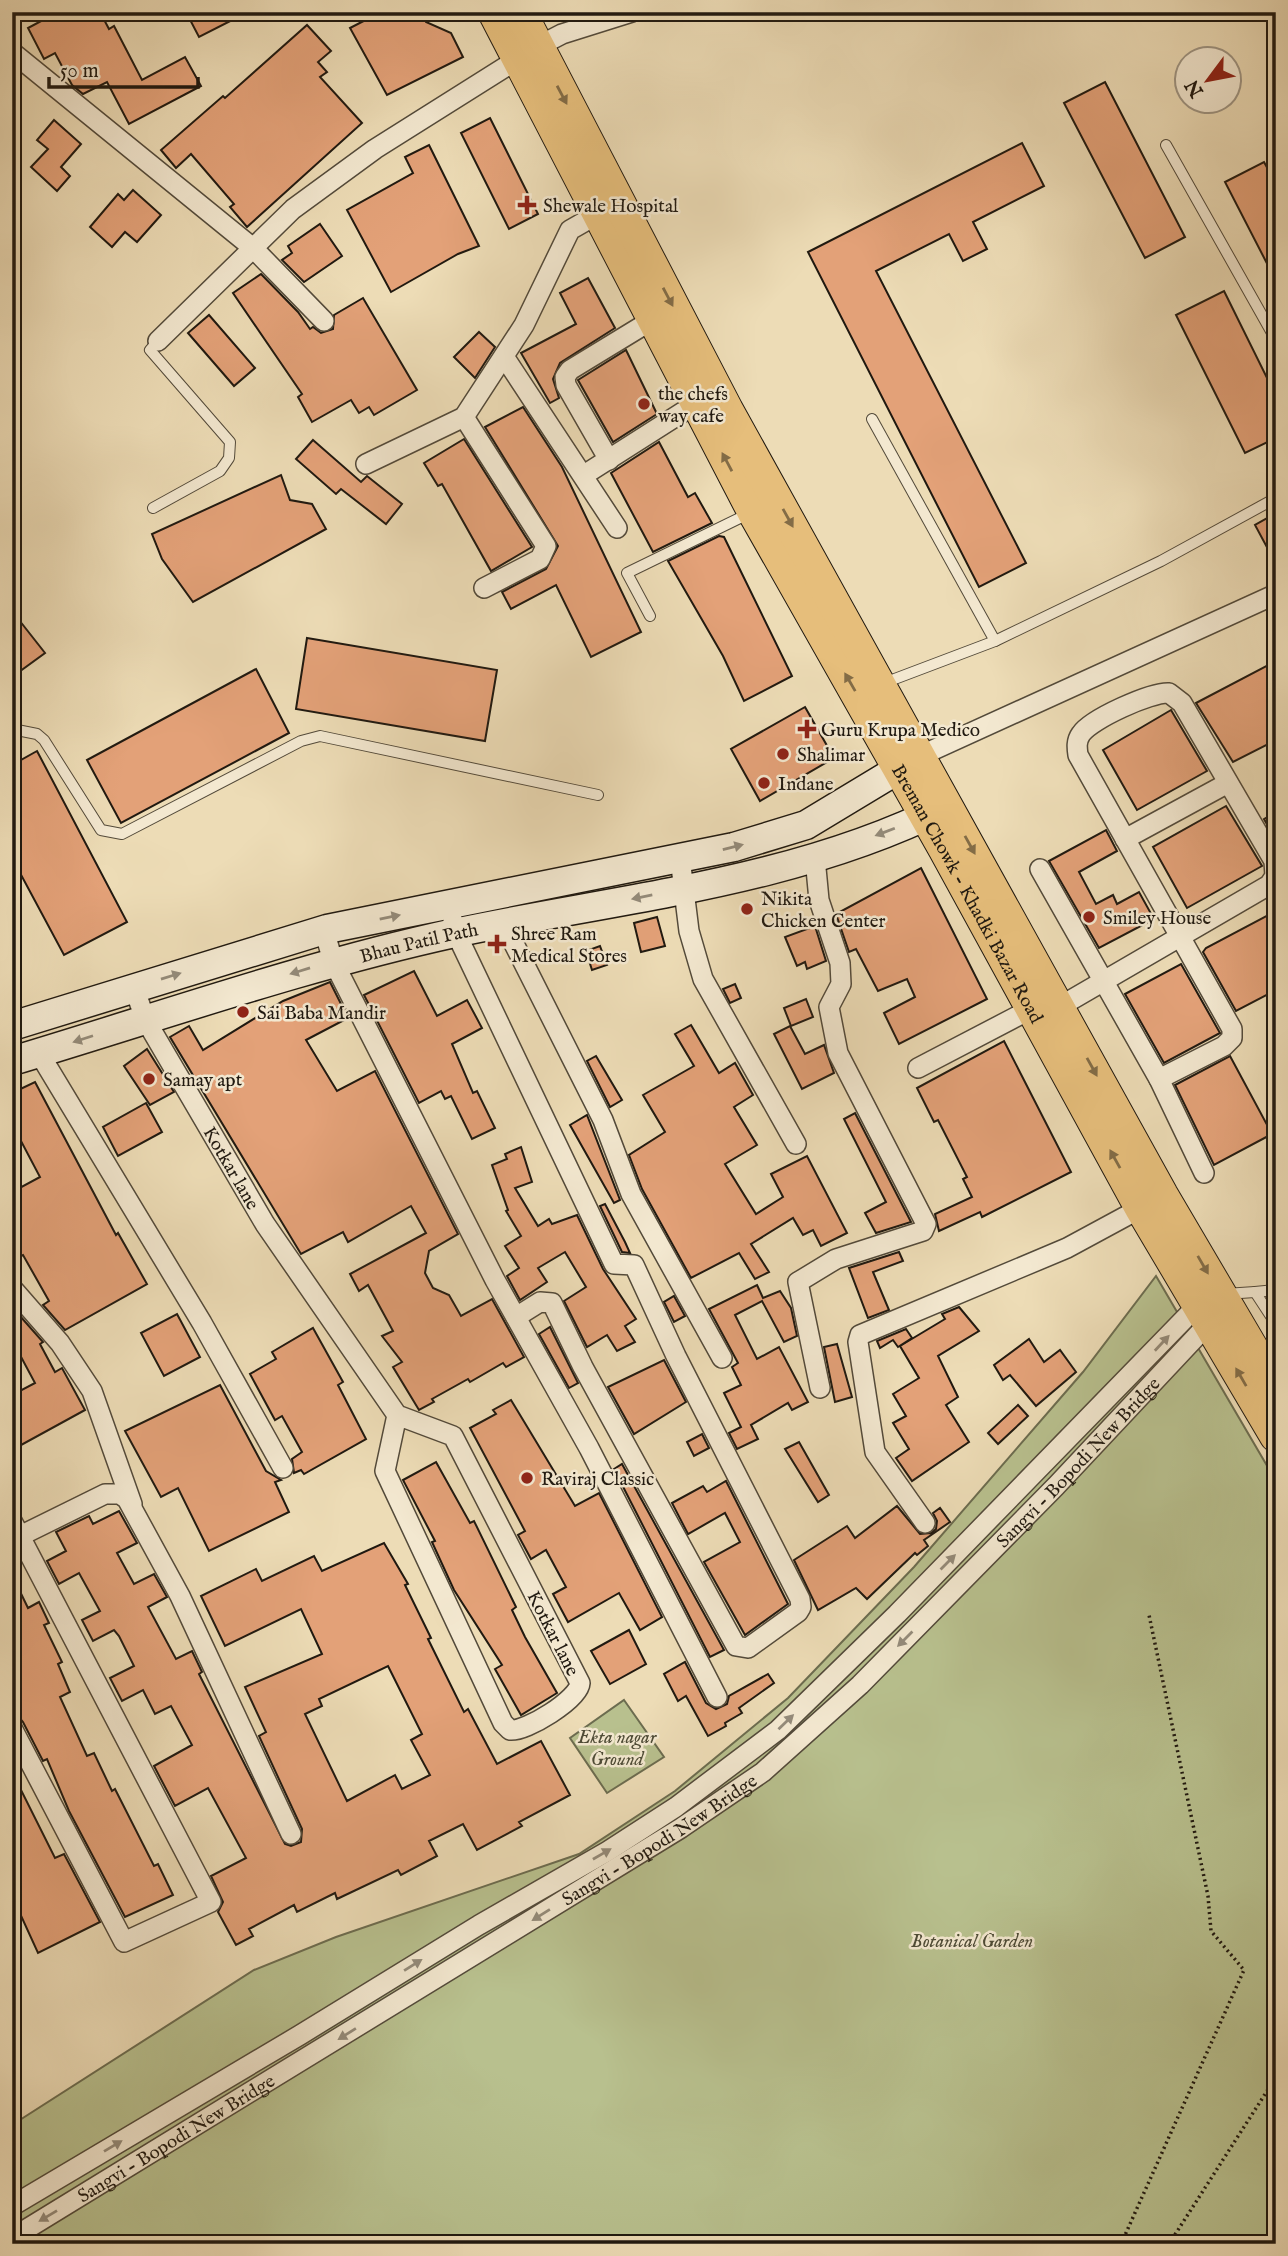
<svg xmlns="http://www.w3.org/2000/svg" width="1288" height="2256" font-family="'IM FELL English',serif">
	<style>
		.green { fill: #b8c08e; stroke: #6c6c4f; stroke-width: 2 }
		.building { fill: #e3a178; stroke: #201910; stroke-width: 2; fill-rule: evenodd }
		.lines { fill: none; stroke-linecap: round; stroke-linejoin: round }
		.service-casing { stroke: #534a3a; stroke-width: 12 }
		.minor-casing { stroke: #534a3a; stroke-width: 22 }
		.secondary-casing { stroke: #201910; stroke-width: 31 }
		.primary-casing { stroke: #201910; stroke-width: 34 }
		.path { stroke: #201910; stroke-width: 3.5; stroke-dasharray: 2 3.5; stroke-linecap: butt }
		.service { stroke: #f3e8d0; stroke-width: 10 }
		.minor { stroke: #f3e8d0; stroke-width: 19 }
		.secondary { stroke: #f3e8d0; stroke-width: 28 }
		.primary { stroke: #e6be7b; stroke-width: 32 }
		.oneway { fill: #836c46 }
		.oneway2 { fill: #948b7a }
		.poi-dot { fill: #8f2418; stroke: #f3e8d0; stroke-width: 2.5 }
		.labels { text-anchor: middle; stroke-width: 5; stroke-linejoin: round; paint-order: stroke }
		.poi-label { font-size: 19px; fill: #201910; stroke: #f3e8d0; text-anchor: start }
		.street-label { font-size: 19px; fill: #201910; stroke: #f3e8d0 }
		.park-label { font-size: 19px; font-style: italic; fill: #4e4b36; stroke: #f3e8d0 }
	</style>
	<rect width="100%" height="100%" fill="#eddcb6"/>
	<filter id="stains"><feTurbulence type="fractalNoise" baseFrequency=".00286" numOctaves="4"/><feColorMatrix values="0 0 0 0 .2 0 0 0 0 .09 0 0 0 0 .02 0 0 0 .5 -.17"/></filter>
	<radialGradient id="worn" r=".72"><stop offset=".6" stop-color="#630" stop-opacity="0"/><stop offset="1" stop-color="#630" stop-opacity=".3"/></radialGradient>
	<g class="green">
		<polygon points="1156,1276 1276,1481 1276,2244 12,2244 12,2125 254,1970 336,1937 579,1854 675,1791 788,1698 914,1567 1083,1372"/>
		<polygon points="624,1700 664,1757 607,1793 570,1738"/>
	</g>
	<g class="building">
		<polygon points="58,12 100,12 109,29 114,26 142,80 185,57 201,86 129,124 107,82 83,94 72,85 55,53 44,59 28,28"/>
		<polygon points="186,12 248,12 199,37"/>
		<polygon points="381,12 421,12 426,22 451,33 463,57 387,95 350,28"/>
		<polygon points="307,25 331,51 318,62 327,72 320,77 362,123 247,227 230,207 234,204 191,154 176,168 161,150 223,96 225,98"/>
		<polygon points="1105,82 1185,237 1145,258 1064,103"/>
		<polygon points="490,118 538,214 509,229 461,133"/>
		<polygon points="54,120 81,144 61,167 70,176 57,191 31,167 48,149 37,140"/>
		<polygon points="1022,143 1044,186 973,222 987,249 963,261 949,234 876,271 1026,563 979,587 808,252"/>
		<polygon points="429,145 479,246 458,254 391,292 347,210 413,173 405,157"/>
		<polygon points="1264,162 1276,184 1276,281 1225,182"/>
		<polygon points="133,190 161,215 137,242 125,232 112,247 90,227 118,194 124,200"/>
		<polygon points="320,224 342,256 304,282 282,260 292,253 288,246"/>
		<polygon points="261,274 298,312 310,329 313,327 321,333 333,329 334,315 363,298 417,390 374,415 369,407 359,413 351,400 312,422 298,397 302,394 233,293"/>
		<polygon points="588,278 615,328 560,363 553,379 559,398 550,403 521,353 576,324 560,293"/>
		<polygon points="1224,291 1276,396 1276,438 1245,453 1176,315"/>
		<polygon points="209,315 255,368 234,386 188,333"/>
		<polygon points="479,332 495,347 475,378 454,357"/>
		<polygon points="626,350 657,414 613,442 578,380"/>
		<polygon points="523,407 562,467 641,632 591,657 556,585 511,609 502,592 546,569 558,546 485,427"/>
		<polygon points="464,439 532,547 491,571 442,484 438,486 424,463"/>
		<polygon points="313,440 361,482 367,476 402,504 386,524 341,489 336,494 296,459"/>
		<polygon points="659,442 688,497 695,493 712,523 653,552 611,473"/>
		<polygon points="281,475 290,500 312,504 326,529 193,602 162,559 152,534"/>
		<polygon points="1276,513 1276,564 1255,525"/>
		<polygon points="719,536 724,537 792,676 744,701 723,656 668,561"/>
		<polygon points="12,611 45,653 12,677"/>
		<polygon points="307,638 497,670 485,741 296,709"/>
		<polygon points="1276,661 1276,740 1233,762 1196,703"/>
		<polygon points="256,669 289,733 121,823 87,760"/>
		<polygon points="805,707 834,758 760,801 731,749"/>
		<polygon points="1171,710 1207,771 1137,810 1103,750"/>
		<polygon points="37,751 127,922 64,955 12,858 12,765"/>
		<polygon points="1226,806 1262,866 1187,908 1153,847"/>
		<polygon points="1276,812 1276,840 1264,819"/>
		<polygon points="1106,830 1117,851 1079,872 1096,904 1113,895 1117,904 1139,892 1154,919 1099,948 1049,861"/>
		<polygon points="921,868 987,999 899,1044 884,1013 915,997 907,979 878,991 856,949 849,952 836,914"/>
		<polygon points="1276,911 1276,990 1236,1011 1203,952 1206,948"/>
		<polygon points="657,917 665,946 641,952 634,923"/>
		<polygon points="815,926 826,961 807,969 805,962 797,966 785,937"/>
		<polygon points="600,946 607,965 592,970 586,951"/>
		<polygon points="1181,964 1220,1033 1164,1063 1125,994"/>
		<polygon points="414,971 437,1016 467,1000 482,1028 452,1044 473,1093 477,1091 495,1128 472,1139 451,1096 445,1099 441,1091 419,1103 364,995"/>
		<polygon points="330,982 348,1018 306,1040 337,1091 375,1071 458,1234 429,1251 425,1273 433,1288 449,1295 461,1316 492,1299 524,1357 506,1367 503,1363 470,1382 468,1379 432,1399 434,1402 419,1410 393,1367 402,1362 382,1336 393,1331 368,1285 359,1291 350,1274 426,1233 411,1206 348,1242 343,1232 301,1254 170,1037 189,1026 203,1050 283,1001"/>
		<polygon points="735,984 741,998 730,1003 723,989"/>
		<polygon points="806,999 813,1017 791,1026 784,1008"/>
		<polygon points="691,1025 719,1073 735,1063 753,1095 734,1107 757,1145 725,1164 756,1214 783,1197 771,1174 807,1156 847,1233 821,1246 813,1230 803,1235 793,1218 751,1244 769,1272 755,1279 739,1253 691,1278 642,1189 629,1155 665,1132 643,1095 694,1066 675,1034"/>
		<polygon points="790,1026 805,1054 824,1045 834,1073 802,1089 774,1034"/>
		<polygon points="1004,1041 1071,1172 982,1217 980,1212 939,1231 935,1214 972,1197 963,1179 967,1177 938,1120 934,1122 917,1088"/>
		<polygon points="147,1049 174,1092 150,1105 124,1066"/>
		<polygon points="596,1056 622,1100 610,1107 587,1061"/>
		<polygon points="1230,1056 1272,1134 1214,1165 1175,1085"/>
		<polygon points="35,1082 116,1235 118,1233 147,1284 65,1330 43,1305 49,1301 23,1255 12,1260 12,1192 40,1177 12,1124 12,1093"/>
		<polygon points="146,1103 162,1132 118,1156 103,1127"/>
		<polygon points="855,1113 911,1222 876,1233 865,1213 886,1202 844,1119"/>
		<polygon points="587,1115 620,1200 614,1203 570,1125"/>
		<polygon points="521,1147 532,1182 515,1188 538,1226 549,1219 552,1224 577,1215 603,1269 636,1319 625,1326 635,1342 617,1351 607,1335 587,1347 564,1301 586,1287 565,1252 538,1268 547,1282 520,1300 507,1276 519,1268 505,1246 521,1236 506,1211 508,1210 492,1165 507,1159 505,1154"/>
		<polygon points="605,1204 625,1242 630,1253 622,1252 600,1206"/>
		<polygon points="899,1252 903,1261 873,1272 889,1310 868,1318 849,1268"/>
		<polygon points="757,1285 763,1298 780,1291 791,1308 797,1336 784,1342 762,1301 735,1315 757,1359 779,1347 808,1402 792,1410 788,1403 751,1425 758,1439 737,1449 729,1433 741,1427 724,1393 741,1385 732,1367 738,1363 709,1309"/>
		<polygon points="674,1296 685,1316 674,1322 664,1302"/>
		<polygon points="959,1307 979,1331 938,1356 958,1397 946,1405 969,1442 912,1481 896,1458 909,1449 893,1423 906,1416 893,1394 919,1378 900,1346 945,1319 942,1314"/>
		<polygon points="177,1314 200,1357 164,1376 141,1333"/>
		<polygon points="20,1316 43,1342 40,1344 55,1372 62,1368 85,1410 12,1450 12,1395 35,1383 20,1355 12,1360 12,1320"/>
		<polygon points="550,1327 578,1383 569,1388 539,1334"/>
		<polygon points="313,1328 343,1382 338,1385 366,1439 304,1474 301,1470 294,1473 292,1459 302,1452 282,1416 275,1420 250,1374 276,1359 272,1352"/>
		<polygon points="906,1329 912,1338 898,1347 893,1340 880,1348 877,1341"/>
		<polygon points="1029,1339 1044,1362 1060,1350 1076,1372 1036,1406 1010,1375 1003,1380 994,1365"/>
		<polygon points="837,1344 852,1397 835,1402 824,1347"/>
		<polygon points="664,1360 686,1402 634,1434 608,1387"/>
		<polygon points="220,1385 266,1471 281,1480 275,1482 289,1512 209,1551 178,1488 161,1497 125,1431"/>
		<polygon points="511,1400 575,1506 599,1493 662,1617 640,1630 619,1593 568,1622 553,1594 566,1587 546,1550 531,1559 518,1535 525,1531 470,1428 496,1414 493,1410"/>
		<polygon points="1018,1405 1028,1416 998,1444 988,1433"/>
		<polygon points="702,1434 709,1448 694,1456 687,1442"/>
		<polygon points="799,1442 829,1495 818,1502 785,1449"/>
		<polygon points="436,1462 470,1523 474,1521 516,1607 512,1610 525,1637 557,1693 521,1715 495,1669 502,1665 454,1590 432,1542 435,1541 403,1480"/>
		<polygon points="622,1464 724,1650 710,1657 614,1469"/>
		<polygon points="726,1481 788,1604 745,1635 704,1562 740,1542 725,1513 688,1534 672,1503 703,1486 707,1492"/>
		<polygon points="897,1506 920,1534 931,1533 936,1529 937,1521 933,1513 940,1508 950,1522 924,1540 928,1546 917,1555 915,1553 867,1599 856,1588 818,1610 794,1560 847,1526 855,1538"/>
		<path d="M119 1511 137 1543 117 1553 134 1584 154 1574 167 1597 148 1607 176 1659 192 1651 202 1672 199 1674 285 1844 291 1846 301 1842 302 1829 259 1736 266 1732 245 1687 322 1654 301 1609 225 1646 201 1596 256 1569 262 1581 314 1556 322 1571 384 1543 408 1584 405 1585 431 1638 428 1639 464 1712 468 1709 497 1764 541 1741 570 1795 519 1822 522 1826 477 1850 463 1824 429 1841 437 1856 401 1875 398 1870 337 1899 335 1893 297 1912 294 1905 249 1929 253 1936 236 1945 218 1912 223 1902 211 1876 246 1858 208 1788 175 1806 154 1766 192 1745 171 1706 155 1714 143 1690 122 1701 110 1678 134 1666 119 1636 114 1630 93 1641 82 1620 100 1611 79 1573 59 1584 47 1561 66 1551 56 1532 89 1516 93 1524ZM388 1666 422 1734 411 1740 430 1775 402 1789 395 1775 347 1801 305 1714 322 1706 319 1699Z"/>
		<polygon points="12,1575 28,1608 39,1602 49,1623 44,1625 62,1662 58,1664 70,1692 60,1697 87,1756 94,1753 112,1791 115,1789 154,1866 158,1864 173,1895 125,1917 69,1811 47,1759 43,1761 23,1722 12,1709"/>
		<polygon points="629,1630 646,1664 610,1684 591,1651"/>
		<polygon points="685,1662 706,1703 716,1709 727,1704 729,1696 768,1674 774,1683 739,1708 742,1713 725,1723 726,1726 708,1736 686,1696 678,1701 664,1674"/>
		<polygon points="12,1772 55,1858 64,1854 100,1922 38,1953 12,1896"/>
	</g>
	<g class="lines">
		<g class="service-casing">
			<g id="service">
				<polyline points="1166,145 1276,340"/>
				<polyline points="872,419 995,641"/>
				<polyline points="153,508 220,471 229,458 230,442 150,350 158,341"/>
				<polyline points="650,616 627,573 750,513"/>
				<polyline points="884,683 995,641 1161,561 1276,498"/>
				<polyline points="12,729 37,734 44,740 101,830 122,834 301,741 320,736 598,795"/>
				<polyline points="1276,1290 1255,1292 1276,1324"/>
				<polyline points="1225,1294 1255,1292"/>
			</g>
		</g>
		<g class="minor-casing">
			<g id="minor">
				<polyline points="12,52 253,248 324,321"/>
				<polyline points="158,341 293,209 375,149 537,47 562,34 632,12"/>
				<polyline points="505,358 617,528"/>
				<polyline points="464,417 546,546 540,559 484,588"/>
				<polyline points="609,460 566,385 565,377 570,370 652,320"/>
				<polyline points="366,464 464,417 524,325 570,230 598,214"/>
				<polyline points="584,475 697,403"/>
				<polyline points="920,756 1276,594"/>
				<polyline points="1125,839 1228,783"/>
				<polyline points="680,858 689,931 703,979 796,1144"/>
				<polyline points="815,858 819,900 840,963 841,984 829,1007 838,1053 926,1224 923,1231 836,1259 798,1282 820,1388"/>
				<polyline points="1040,869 1159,1079 1204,1173"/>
				<polyline points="453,921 456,933 614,1264 634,1265 676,1356 800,1599 801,1607 798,1612 748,1648 736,1646 583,1367 552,1303 540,1302 516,1317"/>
				<polyline points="504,924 603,1120 631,1194 722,1358"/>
				<polyline points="324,930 333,961 495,1280 589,1448 717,1697"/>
				<path id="s1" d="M134 987 145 1019 265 1224 397 1415 385 1471 503 1723 510 1730C526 1732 579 1699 580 1683L453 1436 397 1415"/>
				<path d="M1059 1007 1269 885 1275 876 1274 861 1182 703 1169 693C1151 692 1091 719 1081 734 1076 741 1077 748 1078 755L1232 1029V1038L1224 1046 1159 1079"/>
				<polyline points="39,1053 202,1323 283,1468"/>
				<polyline points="918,1068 1033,1008"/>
				<polyline points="12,1288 60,1343 92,1391 132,1504"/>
				<polyline points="12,1521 211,1902 124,1942 12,1728"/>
				<polyline points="925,1523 875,1452 858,1342 860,1335 1067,1248 1141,1208"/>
				<polyline points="20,1536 105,1494 120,1494 127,1499 180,1596 291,1834"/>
				<polyline points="12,2206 300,2035 479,1925 608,1851 676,1807 778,1730 897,1614 1198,1305"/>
				<path id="s2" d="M12 2238 681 1828 763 1772 860 1685 1056 1486 1209 1323"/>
			</g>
		</g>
		<g class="secondary-casing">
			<g id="secondary">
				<polyline points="12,1026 327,929 734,847 806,825 917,758"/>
				<path id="s3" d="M12 1061C159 1017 304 966 454 933 619 898 793 883 945 807"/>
			</g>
		</g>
		<g class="primary-casing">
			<g id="primary">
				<path id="s4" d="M494 12 753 511 944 848 1141 1208 1276 1436"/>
				<polyline points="520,12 727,410 1162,1195 1276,1389"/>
			</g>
		</g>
		<g class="path">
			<polyline points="1121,2244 1244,1970 1211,1931 1208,1896 1149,1615"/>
			<polyline points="1169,2244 1276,2077"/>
			<polyline points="1274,2244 1276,2242"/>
		</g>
		<use href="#service" class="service"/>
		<use href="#minor" class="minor"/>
		<use href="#secondary" class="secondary"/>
		<use href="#primary" class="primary"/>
	</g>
	<defs><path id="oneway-solid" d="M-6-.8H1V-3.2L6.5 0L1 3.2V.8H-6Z" transform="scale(1.75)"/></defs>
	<g class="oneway">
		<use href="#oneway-solid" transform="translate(562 95) rotate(62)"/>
		<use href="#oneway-solid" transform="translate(668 297) rotate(62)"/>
		<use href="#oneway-solid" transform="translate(727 462) rotate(-118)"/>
		<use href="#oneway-solid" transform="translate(788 518) rotate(61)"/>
		<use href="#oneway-solid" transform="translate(850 682) rotate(-120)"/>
		<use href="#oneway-solid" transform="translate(970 845) rotate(61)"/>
		<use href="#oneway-solid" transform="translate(1092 1067) rotate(61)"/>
		<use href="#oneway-solid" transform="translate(1115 1159) rotate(-119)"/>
		<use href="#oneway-solid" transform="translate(1203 1265) rotate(60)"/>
		<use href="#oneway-solid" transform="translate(1241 1377) rotate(-120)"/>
	</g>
	<g class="oneway2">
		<use href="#oneway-solid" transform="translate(885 832) rotate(159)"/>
		<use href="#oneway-solid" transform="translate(733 847) rotate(-14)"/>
		<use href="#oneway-solid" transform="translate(642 897) rotate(169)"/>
		<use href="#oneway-solid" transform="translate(390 917) rotate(-11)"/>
		<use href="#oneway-solid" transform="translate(300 971) rotate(163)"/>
		<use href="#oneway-solid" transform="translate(171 976) rotate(-17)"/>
		<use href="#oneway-solid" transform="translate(83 1039) rotate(162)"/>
		<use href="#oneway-solid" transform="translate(1162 1343) rotate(-47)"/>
		<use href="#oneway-solid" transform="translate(948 1562) rotate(-45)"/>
		<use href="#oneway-solid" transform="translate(905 1639) rotate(135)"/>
		<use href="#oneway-solid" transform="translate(786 1722) rotate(-44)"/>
		<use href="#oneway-solid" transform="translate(602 1854) rotate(-30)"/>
		<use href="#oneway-solid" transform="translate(541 1915) rotate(148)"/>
		<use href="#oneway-solid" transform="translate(413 1965) rotate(-32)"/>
		<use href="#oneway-solid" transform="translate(347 2034) rotate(148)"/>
		<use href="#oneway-solid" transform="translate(113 2146) rotate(-31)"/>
		<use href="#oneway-solid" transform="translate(48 2216) rotate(149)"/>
	</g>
	<g class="poi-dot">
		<path d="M523.5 194.5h7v7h7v7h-7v7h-7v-7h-7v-7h7z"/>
		<circle cx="644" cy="404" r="7"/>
		<path d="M803.5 718.5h7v7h7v7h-7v7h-7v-7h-7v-7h7z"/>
		<circle cx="783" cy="754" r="7"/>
		<circle cx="764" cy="783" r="7"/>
		<circle cx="747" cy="909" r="7"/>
		<circle cx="1089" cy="917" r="7"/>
		<path d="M493.5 933.5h7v7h7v7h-7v7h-7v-7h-7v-7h7z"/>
		<circle cx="243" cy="1012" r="7"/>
		<circle cx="149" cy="1079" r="7"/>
		<circle cx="527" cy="1478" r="7"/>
	</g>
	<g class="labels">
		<g class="poi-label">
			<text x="543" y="212">Shewale Hospital</text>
			<text x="658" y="400">the chefs<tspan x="658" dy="22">way cafe</tspan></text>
			<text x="821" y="736">Guru Krupa Medico</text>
			<text x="797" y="761">Shalimar</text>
			<text x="778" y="790">Indane</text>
			<text x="761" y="905">Nikita<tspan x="761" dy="22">Chicken Center</tspan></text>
			<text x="1103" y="924">Smiley House</text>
			<text x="511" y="940">Shree Ram<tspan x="511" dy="22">Medical Stores</tspan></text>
			<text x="257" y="1019">Sai Baba Mandir</text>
			<text x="163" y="1086">Samay apt</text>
			<text x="541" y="1485">Raviraj Classic</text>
		</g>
		<g class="street-label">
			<text dy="7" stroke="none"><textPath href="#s4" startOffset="1001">Breman Chowk - Khadki Bazar Road</textPath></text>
			<text dy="7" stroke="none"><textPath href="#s3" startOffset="424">Bhau Patil Path</textPath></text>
			<text dy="7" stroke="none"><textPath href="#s1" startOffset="206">Kotkar lane</textPath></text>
			<text dy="7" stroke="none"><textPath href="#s2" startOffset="1326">Sangvi - Bopodi New Bridge</textPath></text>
			<text transform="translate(554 1633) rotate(63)" y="7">Kotkar lane</text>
			<text dy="7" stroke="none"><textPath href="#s2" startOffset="760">Sangvi - Bopodi New Bridge</textPath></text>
			<text dy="7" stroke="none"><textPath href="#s2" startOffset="192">Sangvi - Bopodi New Bridge</textPath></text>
		</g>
		<g class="park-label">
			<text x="617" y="1743">Ekta nagar<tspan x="617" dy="22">Ground</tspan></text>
			<text x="972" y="1947">Botanical Garden</text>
		</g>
	</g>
	<rect width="1288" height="2256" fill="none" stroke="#eddcb6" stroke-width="42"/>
	<rect x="14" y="14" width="1260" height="2228" fill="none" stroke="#201910" stroke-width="3.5"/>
	<rect x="21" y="21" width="1246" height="2214" fill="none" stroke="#201910" stroke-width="2"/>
	<g transform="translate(1208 80) rotate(238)"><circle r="33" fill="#f3e8d0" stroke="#9f9583" stroke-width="2"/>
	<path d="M0-5L12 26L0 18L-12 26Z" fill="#8f2418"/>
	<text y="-10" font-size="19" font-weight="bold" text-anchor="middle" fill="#201910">N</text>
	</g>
	<path d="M49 77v10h149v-10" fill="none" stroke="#201910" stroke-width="3.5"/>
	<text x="60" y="77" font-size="21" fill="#201910" stroke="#f3e8d0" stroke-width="5" paint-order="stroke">50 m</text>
	<rect width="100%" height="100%" filter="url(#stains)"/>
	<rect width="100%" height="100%" fill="url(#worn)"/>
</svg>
